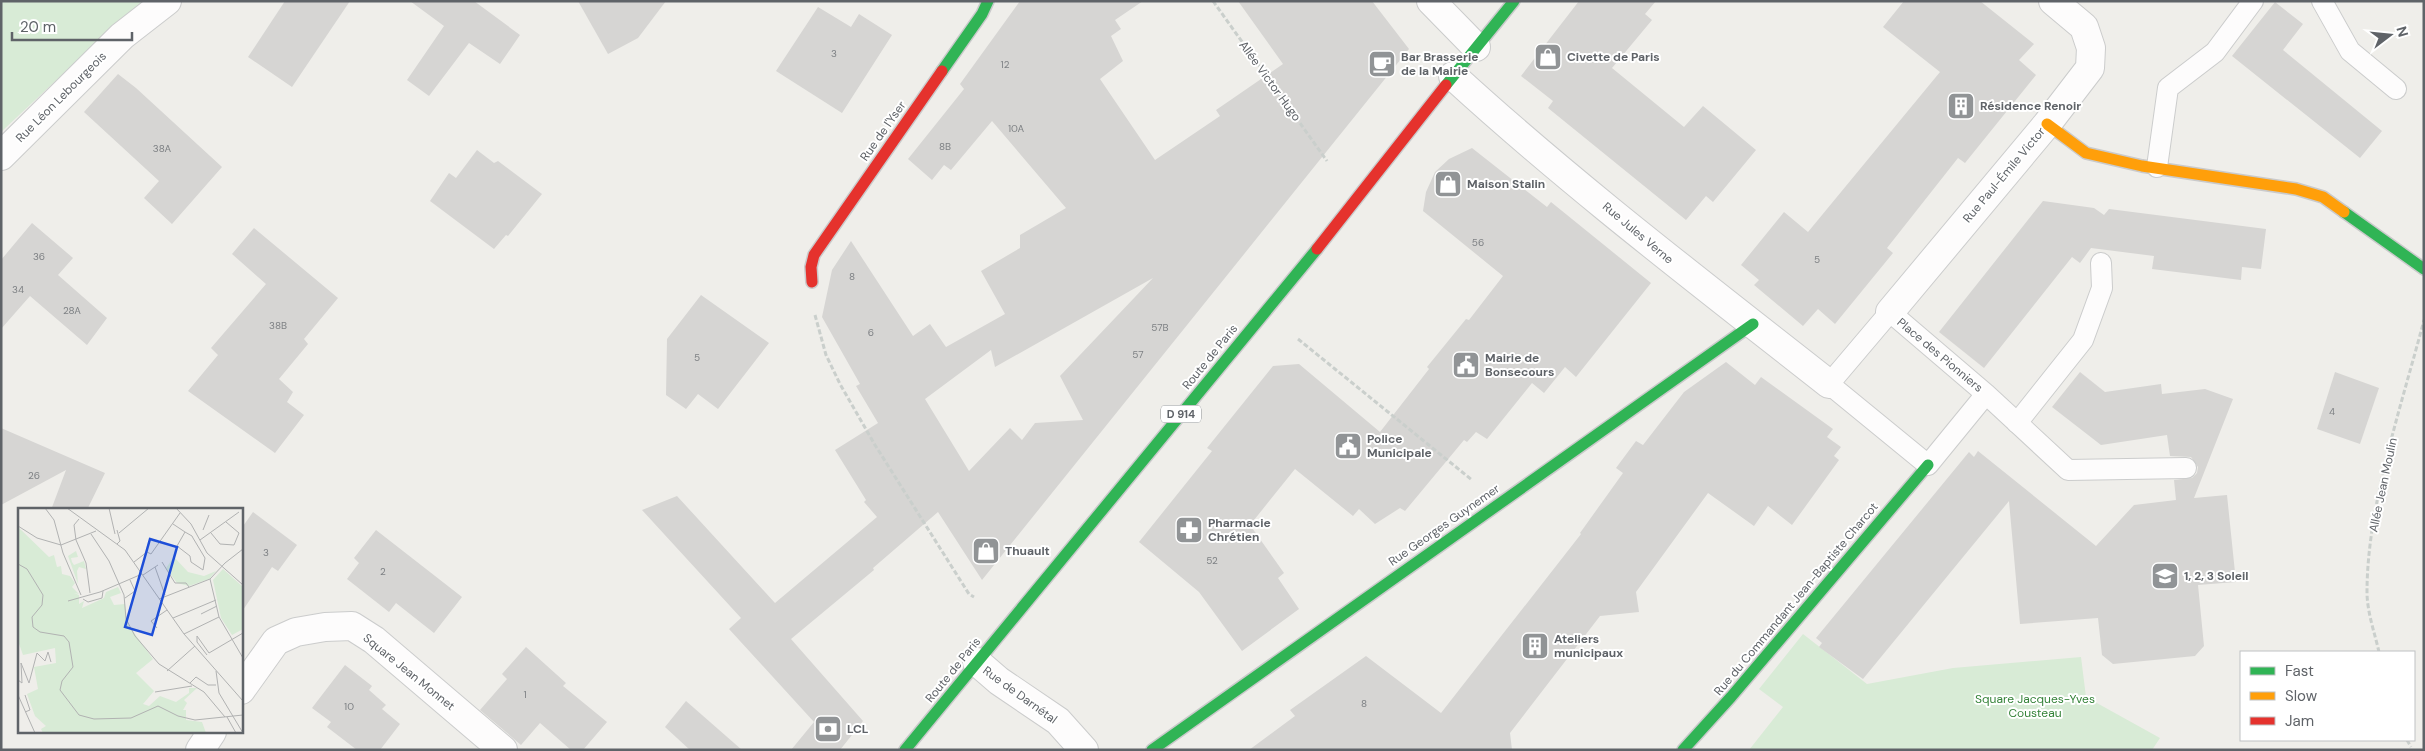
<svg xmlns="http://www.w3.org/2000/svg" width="2425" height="751" font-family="'DM Sans',sans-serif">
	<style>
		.green { fill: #d8ebd6 }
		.building { fill: #d6d5d3; fill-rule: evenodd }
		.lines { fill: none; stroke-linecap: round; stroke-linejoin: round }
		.lane-casing { stroke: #cbcccc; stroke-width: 22 }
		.street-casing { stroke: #cbcccc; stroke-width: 30 }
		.fast-casing { stroke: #cacacb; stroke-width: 14 }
		.slow-casing { stroke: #cacacb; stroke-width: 14 }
		.jam-casing { stroke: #cacacb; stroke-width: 14 }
		.path { stroke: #cacfcc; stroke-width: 3; stroke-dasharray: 5 2.5; stroke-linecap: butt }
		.lane { stroke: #fdfcfc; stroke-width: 20 }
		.street { stroke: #fdfcfc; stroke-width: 28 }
		.fast { stroke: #30b455; stroke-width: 11 }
		.slow { stroke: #ff9f0a; stroke-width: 11 }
		.jam { stroke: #e5322d; stroke-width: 11 }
		.labels { text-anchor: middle; stroke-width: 4; stroke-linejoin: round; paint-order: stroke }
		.number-label { font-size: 10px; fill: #7e8184 }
		.shield { fill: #fff; stroke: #8f9295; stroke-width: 1 }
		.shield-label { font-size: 11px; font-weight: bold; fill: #5f6368 }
		.poi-label { font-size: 12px; font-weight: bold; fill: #5f6368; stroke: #fff; text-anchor: start }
		.street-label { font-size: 12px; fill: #5f6368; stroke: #fff }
		.park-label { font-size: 12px; fill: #348238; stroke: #fff }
		.inset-road { fill: none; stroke: #b1b2b2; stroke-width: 1 }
		.view { fill: #1d4ed8; fill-opacity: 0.15; stroke: #1d4ed8; stroke-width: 2.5 }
		.inset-edge { fill: none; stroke: #5f6368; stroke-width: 2.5 }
	</style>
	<rect width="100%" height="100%" fill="#efeeea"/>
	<g class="green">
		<polygon points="1,1 147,1 112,28 1,132"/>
		<polygon points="1803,634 1867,684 1953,668 2081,657 2086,697 2160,738 2152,750 1749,750 1783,707 1759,689"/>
	</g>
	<g class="building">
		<polygon points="285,1 350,1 292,87 248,57"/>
		<polygon points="410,1 474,1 520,35 500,64 469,43 429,96 407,80 444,26"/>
		<polygon points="578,1 666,1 638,38 608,54"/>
		<path d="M1020 1H1143L1115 20 1121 29 1111 36 1123 61 1100 79 1155 160 1220 116 1216 110 1283 64 1238 1H1372L1409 49 982 580 938 512 873 568 874 570 791 639 863 721 840 750H791L814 722 729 629 741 618 642 510 677 496 775 603 877 517 864 502 866 500 835 450 878 423 856 386 860 384 822 317 832 270 851 241 913 336 930 324 946 347 1005 314 981 271 1020 248V235L1066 208 992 121 951 170 944 165 932 180 908 159 964 89 960 84ZM1153 278 1060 376 1083 420 1035 423 1022 440 1010 428 969 471 925 399 991 350 995 367Z"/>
		<polygon points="1579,1 1656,1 1645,14 1652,20 1612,68 1684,127 1703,106 1756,150 1713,202 1706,196 1686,220 1548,108 1553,101 1521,76"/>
		<polygon points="1904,1 1980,1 2034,44 2019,60 2036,75 1965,163 1958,158 1887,248 1893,253 1835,324 1818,309 1803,326 1754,285 1759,280 1741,265 1784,212 1808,232 1940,72 1883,27"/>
		<polygon points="2275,2 2303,24 2283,50 2382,131 2360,158 2232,56"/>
		<polygon points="818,7 851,27 859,14 892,35 842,113 776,71"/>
		<polygon points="118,74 136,88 222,167 172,224 144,198 159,181 84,112"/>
		<polygon points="1472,148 1547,207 1551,202 1651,283 1576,377 1565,367 1544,393 1532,383 1487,439 1476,432 1467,442 1464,440 1405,511 1400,508 1375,524 1359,509 1353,516 1295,469 1250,525 1284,573 1278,578 1299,609 1242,651 1199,592 1139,542 1212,451 1207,448 1273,366 1299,364 1380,432 1429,369 1427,367 1466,319 1469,320 1503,276 1423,211 1426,192 1435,172 1449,159"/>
		<polygon points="477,150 494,163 498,161 542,194 508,236 506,235 494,249 430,201 449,173 456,178"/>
		<polygon points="2043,201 2094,208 2104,215 2109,209 2266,229 2261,269 2242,267 2241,280 2152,269 2154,256 2091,248 2080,263 2072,257 1984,368 1939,332"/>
		<polygon points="32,223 73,258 58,275 107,318 87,345 30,296 1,329 1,260"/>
		<polygon points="254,228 338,298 304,339 308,344 279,379 293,392 287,402 304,415 275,453 188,391 218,355 211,348 266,284 232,254"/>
		<polygon points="701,295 769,343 718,409 698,394 686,409 666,395 667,339"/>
		<polygon points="1726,362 1755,385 1761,377 1833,429 1827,437 1841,447 1834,456 1839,460 1792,525 1768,506 1754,526 1708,493 1636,592 1639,612 1600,616 1510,733 1512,750 1249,750 1295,716 1290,710 1366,656 1441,713 1581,534 1580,533 1623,473 1616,468 1636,441 1643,445 1684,392"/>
		<polygon points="2080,372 2105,392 2161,384 2162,394 2205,389 2233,399 2194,498 2227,495 2236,582 2198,585 2204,646 2195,656 2113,664 2102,655 2098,618 2020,624 2009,501 1863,679 1819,647 1822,643 1816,638 1969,452 1974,457 1978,451 2096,546 2134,505 2176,500 2174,480 2192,478 2197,473 2198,467 2191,457 2170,456 2167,435 2101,445 2052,407"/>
		<polygon points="2335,372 2379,388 2360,444 2317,429"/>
		<polygon points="1,428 105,473 87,510 51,510 66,470 1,505"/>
		<polygon points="253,512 297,545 278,571 272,567 241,613 241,529"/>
		<polygon points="376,530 462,597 434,633 396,603 389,612 347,579 359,563 354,558"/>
		<polygon points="526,647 566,683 563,686 607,722 583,750 571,750 540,723 521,745 480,710 507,679 502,674"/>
		<polygon points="345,665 372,686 369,690 386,705 382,709 400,724 380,750 357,750 327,727 331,722 312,708"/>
		<polygon points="686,701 742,750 690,750 665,727"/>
	</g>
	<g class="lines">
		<g class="lane-casing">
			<g id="lane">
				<polyline points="2322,1 2350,51 2396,89"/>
				<polyline points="2157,167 2168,88 2215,52 2253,1"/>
				<polyline points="1986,394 1928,465 1829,384 1890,312 1986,394 2068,470 2186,468"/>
				<polyline points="2017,423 2083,340 2102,288 2101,263"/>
			</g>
		</g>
		<g class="street-casing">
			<g id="street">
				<polyline points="1431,1 1476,47"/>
				<path d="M1453 76C1572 185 1702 284 1829 384"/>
				<polyline points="1,156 122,36 167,1"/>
				<polyline points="1890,312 2047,124 2090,68 2091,48 2084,27 2053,1"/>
				<polyline points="977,662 999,681 1058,721 1084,750"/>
				<polyline points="241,690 276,641 296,632 325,627 352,626 374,640 503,750"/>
				<polyline points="200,750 212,732"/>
			</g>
		</g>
		<g class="fast-casing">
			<g id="fast">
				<polyline points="942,71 982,14 988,1"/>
				<polyline points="1446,85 1514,1"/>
				<polyline points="2344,212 2424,269"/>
				<polyline points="905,750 1317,249"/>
				<polyline points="1152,750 1753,324"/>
				<polyline points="1683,750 1731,697 1928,465"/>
			</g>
		</g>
		<g class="slow-casing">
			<polyline id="slow" points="2047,124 2086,153 2142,166 2296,189 2323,197 2344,212"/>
		</g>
		<g class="jam-casing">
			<g id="jam">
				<polyline points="1317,249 1446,85"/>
				<polyline points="812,282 811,267 814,255 942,71"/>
			</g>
		</g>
		<g class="path">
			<polyline points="1213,1 1327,161"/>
			<polyline points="815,315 826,355 840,384 875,445 969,594 974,597"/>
			<polyline points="1298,339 1472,480"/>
			<path d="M2379 652C2375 634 2367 612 2367 592 2367 506 2402 404 2424 320"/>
			<polyline points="2407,740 2411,747"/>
		</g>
		<use href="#lane" class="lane"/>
		<use href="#street" class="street"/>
		<use href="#fast" class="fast"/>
		<use href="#slow" class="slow"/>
		<use href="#jam" class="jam"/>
	</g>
	<defs>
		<g id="shop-square" transform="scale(1.4375)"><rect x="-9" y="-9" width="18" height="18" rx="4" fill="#919496" stroke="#fff"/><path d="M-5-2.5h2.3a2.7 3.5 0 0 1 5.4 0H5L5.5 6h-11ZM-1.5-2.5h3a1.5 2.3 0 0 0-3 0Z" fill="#fff"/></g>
		<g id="cafe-square" transform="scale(1.4375)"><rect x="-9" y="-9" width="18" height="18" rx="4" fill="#919496" stroke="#fff"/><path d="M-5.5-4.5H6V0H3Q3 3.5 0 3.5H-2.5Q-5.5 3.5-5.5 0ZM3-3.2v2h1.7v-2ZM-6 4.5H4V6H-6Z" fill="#fff"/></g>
		<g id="building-square" transform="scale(1.4375)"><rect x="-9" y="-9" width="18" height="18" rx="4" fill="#919496" stroke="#fff"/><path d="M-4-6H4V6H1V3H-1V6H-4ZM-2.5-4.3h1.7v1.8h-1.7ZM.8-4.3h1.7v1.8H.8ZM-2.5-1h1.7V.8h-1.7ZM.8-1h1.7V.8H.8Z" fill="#fff"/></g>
		<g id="civic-square" transform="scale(1.4375)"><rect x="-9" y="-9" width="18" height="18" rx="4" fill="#919496" stroke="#fff"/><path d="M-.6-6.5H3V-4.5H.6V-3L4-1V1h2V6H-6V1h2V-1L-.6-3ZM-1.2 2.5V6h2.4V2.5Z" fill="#fff"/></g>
		<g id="pharmacy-square" transform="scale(1.4375)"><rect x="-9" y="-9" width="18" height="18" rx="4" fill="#919496" stroke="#fff"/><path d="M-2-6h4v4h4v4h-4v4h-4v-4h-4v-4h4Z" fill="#fff"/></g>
		<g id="school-square" transform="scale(1.4375)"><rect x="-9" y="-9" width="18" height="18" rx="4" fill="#919496" stroke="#fff"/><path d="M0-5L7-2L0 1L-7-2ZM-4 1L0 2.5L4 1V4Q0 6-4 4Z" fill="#fff"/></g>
		<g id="bank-square" transform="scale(1.4375)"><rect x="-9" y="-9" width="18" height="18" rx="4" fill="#919496" stroke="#fff"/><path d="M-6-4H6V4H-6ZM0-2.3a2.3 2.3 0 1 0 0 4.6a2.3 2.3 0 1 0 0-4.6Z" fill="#fff"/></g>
	</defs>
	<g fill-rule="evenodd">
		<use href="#shop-square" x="1548" y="57"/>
		<use href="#cafe-square" x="1382" y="64"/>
		<use href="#building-square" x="1961" y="106"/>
		<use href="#shop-square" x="1448" y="184"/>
		<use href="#civic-square" x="1466" y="365"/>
		<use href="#civic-square" x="1348" y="446"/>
		<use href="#pharmacy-square" x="1189" y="530"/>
		<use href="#shop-square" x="986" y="551"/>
		<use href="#school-square" x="2165" y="576"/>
		<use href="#building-square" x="1535" y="646"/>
		<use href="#bank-square" x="828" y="729"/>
	</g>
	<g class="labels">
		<g class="number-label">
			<text x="834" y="57">3</text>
			<text x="1005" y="68">12</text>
			<text x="1016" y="132">10A</text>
			<text x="945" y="150">8B</text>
			<text x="162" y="152">38A</text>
			<text x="1478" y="246">56</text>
			<text x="39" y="260">36</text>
			<text x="1817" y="263">5</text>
			<text x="852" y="280">8</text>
			<text x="18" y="293">34</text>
			<text x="72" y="314">28A</text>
			<text x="278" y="329">38B</text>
			<text x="1160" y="331">57B</text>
			<text x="871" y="336">6</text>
			<text x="1138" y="358">57</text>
			<text x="697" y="361">5</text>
			<text x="2332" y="415">4</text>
			<text x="34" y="479">26</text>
			<text x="266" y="556">3</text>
			<text x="1212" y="564">52</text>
			<text x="383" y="575">2</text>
			<text x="525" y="698">1</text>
			<text x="1364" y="707">8</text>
			<text x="349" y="710">10</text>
		</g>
		<rect class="shield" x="1161" y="405.5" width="40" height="17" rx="4"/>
		<g class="shield-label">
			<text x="1181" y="418">D 914</text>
		</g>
		<g class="poi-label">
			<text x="1401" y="61">Bar Brasserie<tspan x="1401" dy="14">de la Mairie</tspan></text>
			<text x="1567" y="61">Civette de Paris</text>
			<text x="1980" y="110">Résidence Renoir</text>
			<text x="1467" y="188">Maison Stalin</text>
			<text x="1485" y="362">Mairie de<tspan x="1485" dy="14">Bonsecours</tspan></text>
			<text x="1367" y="443">Police<tspan x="1367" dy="14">Municipale</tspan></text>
			<text x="1208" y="527">Pharmacie<tspan x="1208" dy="14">Chrétien</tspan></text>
			<text x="1005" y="555">Thuault</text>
			<text x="2184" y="580">1, 2, 3 Soleil</text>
			<text x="1554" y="643">Ateliers<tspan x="1554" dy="14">municipaux</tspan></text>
			<text x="847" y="733">LCL</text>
		</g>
		<g class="street-label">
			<text transform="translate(1270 81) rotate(54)" y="4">Allée Victor Hugo</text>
			<text transform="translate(61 97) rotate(-45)" y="4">Rue Léon Lebourgeois</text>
			<text transform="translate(883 131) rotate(-55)" y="4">Rue de l'Yser</text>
			<text transform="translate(2004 175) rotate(-50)" y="4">Rue Paul-Émile Victor</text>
			<text transform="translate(1638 233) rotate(40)" y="4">Rue Jules Verne</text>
			<text transform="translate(1940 355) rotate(40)" y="4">Place des Pionniers</text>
			<text transform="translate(1210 357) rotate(-51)" y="4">Route de Paris</text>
			<text transform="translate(2383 485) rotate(-78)" y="4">Allée Jean Moulin</text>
			<text transform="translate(1444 525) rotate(-35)" y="4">Rue Georges Guynemer</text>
			<text transform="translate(1796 599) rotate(-50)" y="4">Rue du Commandant Jean-Baptiste Charcot</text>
			<text transform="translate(953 670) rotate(-51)" y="4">Route de Paris</text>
			<text transform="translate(409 672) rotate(39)" y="4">Square Jean Monnet</text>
			<text transform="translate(1020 695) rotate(36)" y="4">Rue de Darnétal</text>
		</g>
		<g class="park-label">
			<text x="2035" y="703">Square Jacques-Yves<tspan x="2035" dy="14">Cousteau</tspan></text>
		</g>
	</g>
	<g transform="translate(18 508)">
		<rect width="225" height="225" fill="#efeeea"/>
		<path d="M0 19 31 49 36 47 39 59 43 58 44 66 52 68 57 75 54 79 61 86 56 85 61 87V96L66 93 64 100 86 90 88 84 100 79 103 85 92 89 96 97 107 96 109 115 135 151 118 165 136 183 125 196 131 198 142 188 158 194 171 185V180H179L166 192 169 195 165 202H168V212L184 214 188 225H25L23 221 28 218 17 208 9 186 20 181 16 159 38 155 37 140 5 147 0 133ZM58 43 60 49 53 50 54 54 56 57 66 53 68 61 61 59 59 63 60 76 50 48ZM156 49 170 64 186 68 198 63 191 71 171 78 159 75 148 60ZM205 61 225 79V121L214 127 203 110 195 72Z" fill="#d8ebd6"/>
		<path class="inset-road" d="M27 0 36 12 45 45 63 87M49 0 107 42 166 126 225 193M91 0 97 26M158 0 173 16 189 45 225 77M155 16 167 24 174 28 175 30 187 50 185 62 173 54 172 48 159 38 167 24M0 18 19 30 43 37M99 22 102 33 99 36M185 22 191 7M101 25 131 0M193 25 202 36 216 37 221 25 208 14M73 26 91 53 106 87 108 111 117 128 141 156 186 184 207 209M58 32 68 55 72 85M58 32 56 17 61 11M182 32 221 4M43 37 78 23M133 46 162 5M116 54 129 44 133 46M144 54 157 75H168L171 79M0 56 9 61 25 87 24 97 14 109 15 119 22 124 46 128 51 134 55 159 44 173 42 182 61 207 76 211 113 210 140 198 160 208 177 212 225 207M137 59 147 87M125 67 140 57M192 71 201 109 225 150M107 90 117 83 112 72M65 91 70 94 84 90 85 83M141 91 192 71 207 55 225 41M50 93 82 84 124 66M183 106 199 98M155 110 198 92M139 120 133 113 149 102M166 126 201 109M191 145 225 125M189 147 179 134V128L191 145M149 163 177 138M198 163 201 185 225 225M0 172 4 175 3 155 11 175 19 145 27 153 30 144 33 154M172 175 178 169 190 177H198M137 184 174 178M0 187 17 225M7 204 12 202 7 187M209 209 218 225"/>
		<path class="view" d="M132 31 159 39 134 127 107 119Z"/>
		<rect width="225" height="225" class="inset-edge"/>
	</g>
	<rect width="2425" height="751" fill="none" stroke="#5f6368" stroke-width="5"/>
	<rect x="2240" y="651" width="175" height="90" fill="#ffffff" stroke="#bfc1c3"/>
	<rect x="2250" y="667" width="25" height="8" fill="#30b455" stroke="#bfc1c3"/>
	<text x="2285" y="676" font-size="15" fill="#5f6368">Fast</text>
	<rect x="2250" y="692" width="25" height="8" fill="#ff9f0a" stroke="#bfc1c3"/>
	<text x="2285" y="701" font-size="15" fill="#5f6368">Slow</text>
	<rect x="2250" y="717" width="25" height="8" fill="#e5322d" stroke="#bfc1c3"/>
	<text x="2285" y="726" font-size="15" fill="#5f6368">Jam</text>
	<g transform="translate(2390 35) rotate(74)" stroke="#ffffff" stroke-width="4" paint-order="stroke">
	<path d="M0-4L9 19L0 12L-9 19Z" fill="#5f6368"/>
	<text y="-8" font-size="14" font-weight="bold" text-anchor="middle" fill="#5f6368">N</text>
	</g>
	<path d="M12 32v8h120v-8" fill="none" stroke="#5f6368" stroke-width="2.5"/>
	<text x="20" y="32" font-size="15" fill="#5f6368" stroke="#ffffff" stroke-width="4" paint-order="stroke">20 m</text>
</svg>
